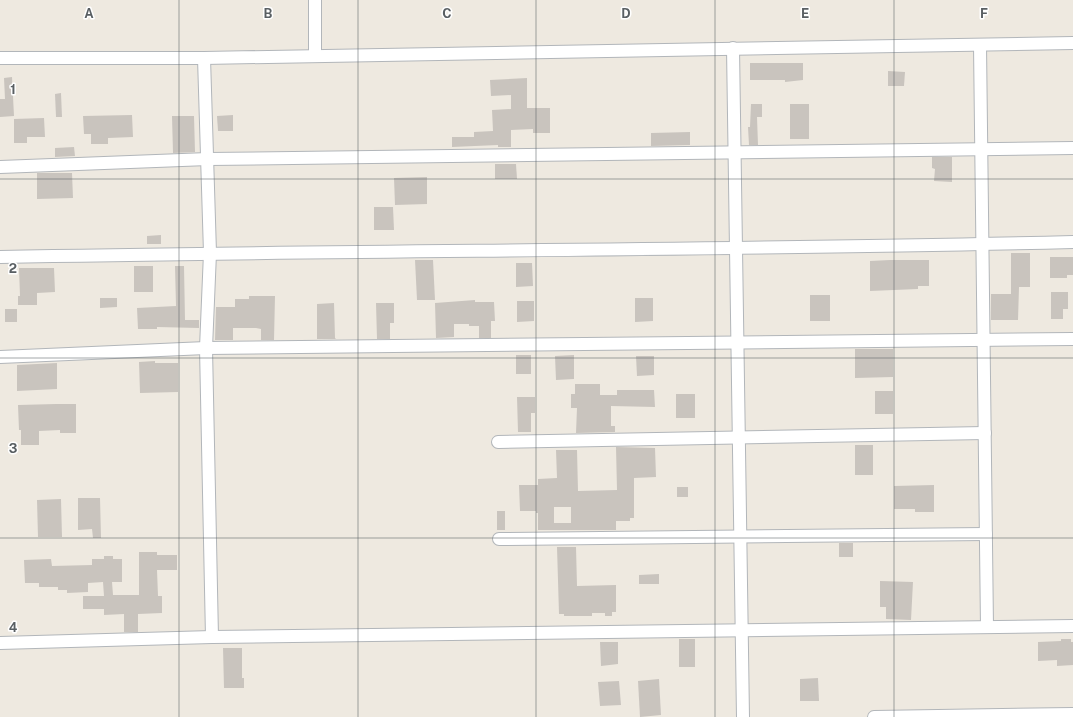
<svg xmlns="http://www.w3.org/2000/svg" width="1073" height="717" font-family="'Public Sans',sans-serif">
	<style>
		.building { fill: #c9c4be; fill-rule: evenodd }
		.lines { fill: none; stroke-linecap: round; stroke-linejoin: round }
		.minor-casing { stroke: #b2b6ba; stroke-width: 14 }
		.minor { stroke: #fff; stroke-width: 12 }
		.grid { fill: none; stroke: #595f63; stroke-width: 1; stroke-opacity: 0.55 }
		.grid-label { font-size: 13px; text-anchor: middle; font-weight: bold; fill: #595f63; stroke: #fff; stroke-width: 3; stroke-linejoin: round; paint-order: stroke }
	</style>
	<rect width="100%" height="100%" fill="#eee9e0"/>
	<g class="building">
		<polygon points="750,63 803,63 803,80 785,82 785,80 750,80"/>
		<polygon points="888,71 905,72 904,86 888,86"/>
		<polygon points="12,77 14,116 0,117 0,99 5,99 4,78"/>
		<polygon points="527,78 527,108 550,108 550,133 533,133 533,129 511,130 511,147 498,147 498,145 452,147 452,137 474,137 474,132 493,131 492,110 511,109 511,95 491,96 490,80"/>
		<polygon points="61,93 62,117 56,117 55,94"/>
		<polygon points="751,104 762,104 762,117 757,117 758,145 749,145 748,127 750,127"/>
		<rect x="790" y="104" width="19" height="35"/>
		<polygon points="132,115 133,137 108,138 108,144 91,144 91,134 84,134 83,116"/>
		<polygon points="233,115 233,131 218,131 217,116"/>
		<polygon points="172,116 194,116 195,152 173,153"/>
		<polygon points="44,118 45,137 27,137 27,143 14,143 14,119"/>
		<polygon points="690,132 690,145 651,146 651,133"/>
		<polygon points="74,147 75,156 55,157 55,148"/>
		<polygon points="932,157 952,157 952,182 934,181 935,169 932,168"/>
		<polygon points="495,164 516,164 517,179 495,179"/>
		<polygon points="37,173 72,173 73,198 37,199"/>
		<polygon points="427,177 427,204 395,205 394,178"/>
		<polygon points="374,207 393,207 394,230 374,230"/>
		<polygon points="161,235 161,244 147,244 147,236"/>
		<polygon points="1011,253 1030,253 1030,287 1019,287 1018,320 991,320 991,294 1011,294"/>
		<polygon points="1050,257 1073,257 1073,275 1067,275 1067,278 1050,278"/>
		<polygon points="415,260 433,260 435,300 417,300"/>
		<polygon points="890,260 929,260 929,286 918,286 918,289 870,291 870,261"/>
		<polygon points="516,263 532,263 533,286 516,287"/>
		<rect x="134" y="266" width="19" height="26"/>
		<polygon points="175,266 184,266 185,320 199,320 199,328 157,327 157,329 138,329 137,308 176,306"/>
		<polygon points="19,268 54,268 55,292 37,293 37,305 18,305 18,296 20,296"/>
		<polygon points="1051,292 1068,292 1068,309 1063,309 1063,319 1051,319"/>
		<rect x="810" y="295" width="20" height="26"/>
		<polygon points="249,296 275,296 274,340 261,340 261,329 256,328 233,328 233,340 215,340 216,307 235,307 235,299 249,299"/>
		<polygon points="100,298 117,298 117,307 100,308"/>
		<polygon points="635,298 653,298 653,321 635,322"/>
		<polygon points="475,300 475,302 494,302 495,321 491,321 491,338 479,338 479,326 469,326 469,324 454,324 454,337 436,338 435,303"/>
		<polygon points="517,301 534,301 534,321 517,322"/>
		<polygon points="334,303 335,338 336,339 317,339 317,304"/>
		<polygon points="376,303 394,303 394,323 390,323 390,339 377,339"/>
		<rect x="5" y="309" width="12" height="13"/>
		<polygon points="855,349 893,349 893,377 855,378"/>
		<rect x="516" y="355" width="15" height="19"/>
		<polygon points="574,355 574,379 556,380 555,356"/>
		<polygon points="636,356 654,356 654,375 637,376"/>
		<polygon points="155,361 155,363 178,363 178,392 140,393 139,362"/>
		<polygon points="57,363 57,389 17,391 17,365"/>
		<polygon points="575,384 600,384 600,395 617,395 617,390 654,390 655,407 611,406 611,426 615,426 615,432 576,433 577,408 571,408 571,394 575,394"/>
		<rect x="875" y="391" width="18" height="23"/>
		<rect x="676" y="394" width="19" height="24"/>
		<polygon points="517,397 535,397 535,413 531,413 531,432 518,432"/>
		<polygon points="56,404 76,404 76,433 60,433 60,430 39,431 39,445 21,445 21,430 19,430 18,405"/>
		<rect x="855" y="445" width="18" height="30"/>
		<path d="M616 447 655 448 656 477 634 478V518H630V521H616V530H538V513H536V511H520L519 485H538V479L557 478 556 450H577L578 491 617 490ZM554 507H571V523H554Z"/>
		<polygon points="934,485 934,512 915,512 915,509 894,509 894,486"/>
		<rect x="677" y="487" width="11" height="10"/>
		<polygon points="78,498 100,498 101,538 93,538 92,529 78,530"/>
		<polygon points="61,499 62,537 38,537 37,500"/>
		<rect x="497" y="511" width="8" height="19"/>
		<rect x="839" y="543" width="14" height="14"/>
		<polygon points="557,547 576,547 577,586 616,585 616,612 612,612 612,616 605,616 605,613 592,613 592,616 564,616 564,614 559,614"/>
		<polygon points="139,552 157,552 157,555 177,555 177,570 157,570 158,596 162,596 162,613 138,614 138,632 124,632 124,614 104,615 104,609 83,609 83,596 104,596 103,582 88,583 88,592 67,593 67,590 58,590 58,587 39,587 39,583 25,583 24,560 51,559 52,566 92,565 92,559 104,559 104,556 113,556 113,559 122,559 122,582 112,582 113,595 139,595"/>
		<polygon points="659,574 659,584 639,584 639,575"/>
		<polygon points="880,581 913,582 911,620 886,619 886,607 880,607"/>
		<rect x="679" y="639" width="16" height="28"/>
		<polygon points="1061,639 1071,639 1071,642 1073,642 1073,665 1057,666 1057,660 1038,661 1038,642 1061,641"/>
		<polygon points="600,642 618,642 618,664 601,666"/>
		<polygon points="223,648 242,648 242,678 244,678 244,688 224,688"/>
		<polygon points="818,678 819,701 800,701 800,679"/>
		<polygon points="659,679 661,715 640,717 638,681"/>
		<polygon points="619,681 621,705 600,706 598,682"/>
	</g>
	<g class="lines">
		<g class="minor-casing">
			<g id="minor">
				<polyline points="315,0 315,56"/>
				<polyline points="980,45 987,627"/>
				<polyline points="733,48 743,717"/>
				<polyline points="0,58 204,58 1073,43"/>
				<polyline points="204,58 210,253 206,348 212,637"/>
				<polyline points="0,167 208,159 1073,148"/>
				<path d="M0 257C358 250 715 251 1073 242"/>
				<polyline points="0,357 206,348 1073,339"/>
				<polyline points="498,442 985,433"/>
				<polyline points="499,539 986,534"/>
				<polyline points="0,643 212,637 1073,626"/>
				<polyline points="874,717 1073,714"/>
			</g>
		</g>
		<use href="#minor" class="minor"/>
	</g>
	<path class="grid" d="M179 0V717M358 0V717M536 0V717M715 0V717M894 0V717M0 179H1073M0 358H1073M0 538H1073"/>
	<g class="grid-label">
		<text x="89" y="18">A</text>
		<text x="268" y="18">B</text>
		<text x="447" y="18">C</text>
		<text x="626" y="18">D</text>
		<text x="805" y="18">E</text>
		<text x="984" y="18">F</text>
		<text x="13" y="94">1</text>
		<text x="13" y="273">2</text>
		<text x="13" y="453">3</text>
		<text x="13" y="632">4</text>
	</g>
</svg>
